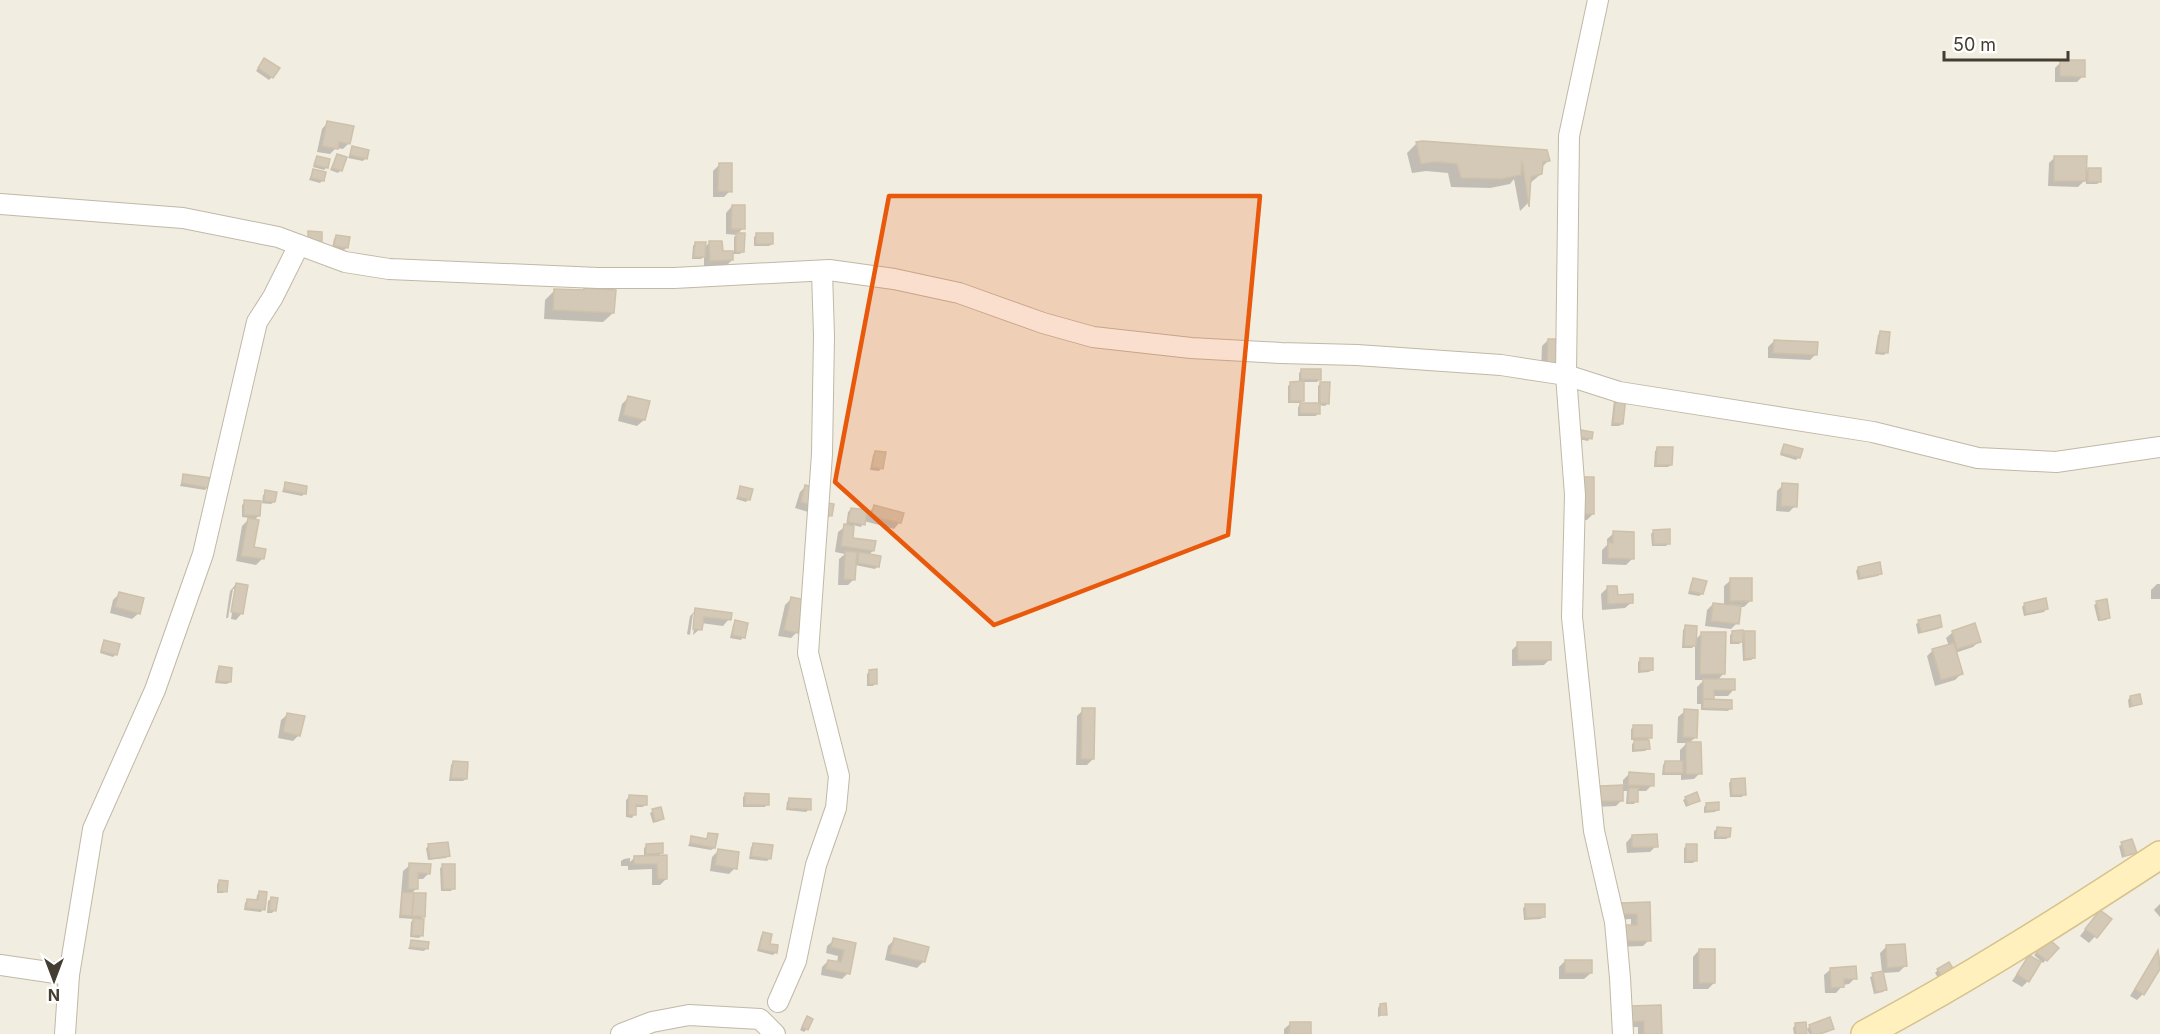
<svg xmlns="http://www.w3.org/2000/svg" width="2160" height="1034" font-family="Inter,sans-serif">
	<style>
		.shadow { fill: #0003 }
		.building { fill: #d4c9b6; stroke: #cfc1a9; stroke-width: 1.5 }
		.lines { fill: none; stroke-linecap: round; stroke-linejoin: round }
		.street-casing { stroke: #c1b8a7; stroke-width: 22 }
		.secondary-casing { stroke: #d5c38d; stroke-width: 30 }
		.street { stroke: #fff; stroke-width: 20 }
		.secondary { stroke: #fff0be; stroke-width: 27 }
		.marked { fill: #e8590c; fill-opacity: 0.2; stroke: #e8590c; stroke-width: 4.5; stroke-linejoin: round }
	</style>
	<rect width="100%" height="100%" fill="#f2ede1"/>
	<g class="shadow">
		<polygon points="262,62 272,77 269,80 256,71"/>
		<polygon points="2061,62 2083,76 2077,82 2055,82 2055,68"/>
		<polygon points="328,122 349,143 343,149 336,148 330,154 317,152 322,129"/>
		<polygon points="1416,144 1548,161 1542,167 1541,174 1529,184 1528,203 1520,211 1514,179 1510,184 1490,188 1451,187 1448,173 1426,171 1412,173 1407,153"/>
		<polygon points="353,148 366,158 363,161 348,158"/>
		<polygon points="337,155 341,170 338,173 330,170"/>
		<polygon points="2055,157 2085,173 2089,169 2100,182 2097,184 2086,184 2086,179 2078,187 2048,186 2049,163"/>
		<polygon points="317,158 327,167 324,170 313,167"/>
		<polygon points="720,164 730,191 724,197 713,197 713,171"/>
		<polygon points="313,170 323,180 320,183 309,180"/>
		<polygon points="732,206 743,228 737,235 743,251 740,254 732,254 732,260 726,266 704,266 704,257 701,259 692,259 693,246 695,243 704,248 710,242 721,252 734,252 734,237 737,235 726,234 726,213"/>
		<polygon points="757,234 772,244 769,246 754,246 754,237"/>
		<polygon points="336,236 347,247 344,250 332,248 334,239"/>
		<polygon points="555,290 613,313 603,322 544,319 545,300"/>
		<polygon points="1880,333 1887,352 1884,355 1875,354 1878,335"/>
		<polygon points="1548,340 1560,365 1541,371 1542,346"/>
		<polygon points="1774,341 1816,354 1810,360 1768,358 1768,347"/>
		<polygon points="1302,370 1320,379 1317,382 1303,382 1303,400 1300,403 1288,403 1288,386 1291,383 1299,383 1299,373"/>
		<polygon points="1321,383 1328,403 1325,406 1318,405 1318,413 1316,416 1298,416 1298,407 1301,404 1318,404 1318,386"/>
		<polygon points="1616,397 1622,424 1619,426 1611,426 1614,400"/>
		<polygon points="628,398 644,420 637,426 618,421 622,404"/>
		<polygon points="1581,432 1590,438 1588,441 1578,439"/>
		<polygon points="1784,446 1799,457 1796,460 1780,455"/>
		<polygon points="1658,448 1671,465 1668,467 1654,467 1655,451"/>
		<polygon points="876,452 881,468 879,471 870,470 873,455"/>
		<polygon points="184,475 208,487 205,490 180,486"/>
		<polygon points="285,484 305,493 302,496 282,492"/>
		<polygon points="1577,484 1593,514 1587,520 1577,520"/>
		<polygon points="1783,485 1795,506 1789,512 1776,511 1777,491"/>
		<polygon points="806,486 820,507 832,505 830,516 828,518 795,508 800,492"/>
		<polygon points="741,487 749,499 746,502 736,499"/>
		<polygon points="266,492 274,502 271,504 259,503 259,515 254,521 252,549 262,559 256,565 236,561 242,526 250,518 242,517 242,505 245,502 262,503 263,495"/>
		<polygon points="874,507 900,522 894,529 864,521 861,527 853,525 851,539 873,551 868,555 878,566 875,569 855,565 854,579 848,585 838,585 839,559 845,554 835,552 838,532 846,526 848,512 851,509 865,516"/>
		<polygon points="1654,531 1669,543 1666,546 1652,546 1651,534"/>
		<polygon points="1614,533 1632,559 1626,565 1602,564 1602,550 1607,545 1607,539"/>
		<polygon points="1858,568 1880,574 1878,576 1858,580 1856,571"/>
		<polygon points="1694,580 1702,594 1699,596 1688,594 1691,582"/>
		<polygon points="1731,580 1750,601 1744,607 1739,607 1737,623 1731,629 1705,626 1707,610 1713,604 1724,606 1724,586"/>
		<polygon points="236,584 242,613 236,620 231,619 236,589 233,589 228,618 226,618 230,591"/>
		<polygon points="2157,584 2160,584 2160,599 2151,599 2151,590"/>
		<polygon points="1607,588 1617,597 1632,602 1625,608 1602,610 1601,594"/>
		<polygon points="119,594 139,613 132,619 110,613 113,600"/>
		<polygon points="792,598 797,632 791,638 778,636 785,605"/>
		<polygon points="2097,603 2108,617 2106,620 2098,621 2094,605"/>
		<polygon points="2025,604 2046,609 2044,612 2024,616 2022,607"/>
		<polygon points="696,610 729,619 723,626 701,623 700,629 693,635 696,614 693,614 690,635 687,634 690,616"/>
		<polygon points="735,622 743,637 741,640 730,638 733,625"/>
		<polygon points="1919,622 1941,627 1938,629 1918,634 1916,624"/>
		<polygon points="1685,627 1695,640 1702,633 1723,674 1717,681 1734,689 1728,696 1713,696 1710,701 1731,708 1728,711 1701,710 1701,704 1697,704 1697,687 1704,680 1695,680 1695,645 1692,648 1682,648 1683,630"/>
		<polygon points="1733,632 1742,636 1745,633 1754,658 1751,660 1743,661 1742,641 1739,644 1730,644 1730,635"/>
		<polygon points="1953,632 1979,641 1973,647 1955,653 1961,674 1955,680 1935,686 1927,656 1933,650 1949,646 1946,638"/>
		<polygon points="104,642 116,654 113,657 100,653"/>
		<polygon points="1518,644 1550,659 1544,665 1512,666 1512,650"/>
		<polygon points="1641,659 1651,670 1649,672 1638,673 1638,662"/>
		<polygon points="219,668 230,682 227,684 215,683 217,671"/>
		<polygon points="870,671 876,683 873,686 867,686 867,674"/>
		<polygon points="2130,697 2140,704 2129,708 2128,700"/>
		<polygon points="1083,710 1093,759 1087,765 1076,765 1077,716"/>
		<polygon points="1685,711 1696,737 1689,743 1700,773 1694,779 1681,780 1681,775 1662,775 1663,765 1665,762 1680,763 1680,750 1687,743 1677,743 1678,717"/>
		<polygon points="288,714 299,735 293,741 278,738 281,720"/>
		<polygon points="1634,727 1650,737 1648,739 1648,749 1645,751 1632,752 1632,744 1637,740 1631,740 1631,729"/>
		<polygon points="453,762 466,779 463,781 449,781 451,765"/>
		<polygon points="1629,774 1652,785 1646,791 1636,791 1636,801 1634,804 1626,804 1627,791 1622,791 1622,800 1616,806 1595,807 1594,794 1600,787 1623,787 1623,780"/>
		<polygon points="1732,780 1744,794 1742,797 1730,797 1729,783"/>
		<polygon points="746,794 767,804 765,807 743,807 743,797"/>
		<polygon points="629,797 645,804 643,807 634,807 634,815 632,818 626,817 626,800"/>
		<polygon points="1686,798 1698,801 1686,807 1683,800"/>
		<polygon points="789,799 809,809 806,812 786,810 787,802"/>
		<polygon points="1706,805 1718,810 1715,812 1704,813 1704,807"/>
		<polygon points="653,811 662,818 660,821 653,823 650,813"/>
		<polygon points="1717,829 1729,837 1726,839 1714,839 1714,831"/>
		<polygon points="709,834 714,848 711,850 688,846 692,838 705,840"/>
		<polygon points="1632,836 1656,846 1650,852 1627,853 1626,843"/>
		<polygon points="2131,840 2135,852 2122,858 2119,846"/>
		<polygon points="647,845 662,852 658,857 666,879 660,885 652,885 652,869 628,870 628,866 621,866 621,861 624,859 630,858 630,862 635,857 644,857 644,848"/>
		<polygon points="754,845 770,858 767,861 749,859 751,847"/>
		<polygon points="429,846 448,855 446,858 428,860 426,848"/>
		<polygon points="1687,846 1695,861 1693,863 1684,863 1684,848"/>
		<polygon points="718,851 735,868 729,874 710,871 712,857"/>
		<polygon points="410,865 429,873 423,879 416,879 416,889 411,894 423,916 420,920 422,935 419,938 410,937 411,922 414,919 399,918 403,871"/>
		<polygon points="443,866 453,888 451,891 441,891 440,868"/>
		<polygon points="220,881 225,891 223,893 217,893 217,884"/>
		<polygon points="259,893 263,909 261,912 244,910 245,903 247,901 256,902 257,895"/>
		<polygon points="271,899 274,911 272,913 267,913 268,901"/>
		<polygon points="1649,904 1649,940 1643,946 1615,947 1631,926 1631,919 1615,920 1615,911"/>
		<polygon points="2160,904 2160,917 2154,910"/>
		<polygon points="1526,906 1544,916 1541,919 1524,920 1523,908"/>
		<polygon points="2094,918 2110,920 2089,943 2080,936"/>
		<polygon points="763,933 768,945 776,952 773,955 757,951 761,936"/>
		<polygon points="834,940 854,944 848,973 842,979 821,975 822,967 828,961 837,963 838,956 826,953 827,946"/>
		<polygon points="894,940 923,962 917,968 885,960 888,946"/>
		<polygon points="2048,940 2057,948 2043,963 2034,955"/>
		<polygon points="412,941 427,948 424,951 408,949"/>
		<polygon points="1886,947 1905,966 1899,972 1882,973 1885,989 1883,992 1874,994 1870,977 1882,972 1880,953"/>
		<polygon points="1699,950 1714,983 1708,989 1693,989 1693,957"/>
		<polygon points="2159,952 2160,966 2143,994 2137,1000 2130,996 2153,958"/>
		<polygon points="2029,956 2028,981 2022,987 2012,981"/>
		<polygon points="1565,961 1591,973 1584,979 1559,979 1559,967"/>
		<polygon points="1831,969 1855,978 1849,984 1843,985 1836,993 1825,993 1824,975"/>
		<polygon points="1938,970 1952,970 1939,979 1935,973"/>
		<polygon points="1380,1005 1385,1014 1378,1017 1378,1008"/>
		<polygon points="1632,1007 1661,1034 1638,1034 1638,1027 1626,1027"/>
		<polygon points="807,1018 807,1029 804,1032 800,1030"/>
		<polygon points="1291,1023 1309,1034 1284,1034 1284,1029"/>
		<polygon points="1795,1025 1806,1034 1794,1034 1793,1028"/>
		<polygon points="1810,1026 1832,1028 1821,1034 1809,1034 1807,1029"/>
	</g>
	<g class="building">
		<polygon points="264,58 280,68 273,78 258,68"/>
		<polygon points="2060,60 2085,60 2085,77 2060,76"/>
		<polygon points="327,121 354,126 350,144 339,142 338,149 322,146"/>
		<polygon points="1423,141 1547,150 1550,161 1543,162 1542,174 1531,177 1529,207 1522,161 1521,175 1501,179 1461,178 1457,164 1436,162 1421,164 1416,142"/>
		<polygon points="352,146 369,150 367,159 350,155"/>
		<polygon points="337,154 347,157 342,171 332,168"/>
		<polygon points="317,156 330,159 328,168 314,165"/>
		<polygon points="2054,156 2087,156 2086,181 2054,181"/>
		<polygon points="719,163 732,163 732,192 718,191"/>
		<rect x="2088" y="168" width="13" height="14"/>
		<polygon points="313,169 326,172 324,181 311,178"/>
		<polygon points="732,205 745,205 745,229 731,229"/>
		<polygon points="308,231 322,232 322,241 308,241"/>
		<polygon points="736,233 745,233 744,252 736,252"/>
		<rect x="756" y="233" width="17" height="11"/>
		<polygon points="336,235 350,237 348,248 334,246"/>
		<polygon points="709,241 722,241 723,251 733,251 733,260 710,261"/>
		<polygon points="695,242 706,242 705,257 694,257"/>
		<polygon points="584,288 616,290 614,313 553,310 554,289 584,290"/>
		<polygon points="1880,331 1890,332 1888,353 1877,352"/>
		<polygon points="1548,339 1563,339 1562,365 1547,365"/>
		<polygon points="1774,340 1818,342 1817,355 1773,353"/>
		<polygon points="1301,369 1321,369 1321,380 1301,379"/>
		<polygon points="1304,381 1304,401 1290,401 1290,382"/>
		<polygon points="1320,382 1330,382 1329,404 1320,403"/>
		<polygon points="1616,395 1626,397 1623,424 1613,423"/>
		<polygon points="628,396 650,401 645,420 623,415"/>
		<polygon points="1300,403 1320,403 1320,414 1300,413"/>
		<polygon points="1581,430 1593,432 1592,439 1580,437"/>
		<polygon points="1784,444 1803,449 1800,458 1781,453"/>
		<polygon points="1657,447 1673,447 1672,465 1656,465"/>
		<polygon points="875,451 886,452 883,469 872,467"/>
		<polygon points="183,474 211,478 209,488 182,483"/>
		<polygon points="1582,477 1594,477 1594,514 1583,514"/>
		<polygon points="285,482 307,486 306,494 284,490"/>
		<polygon points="1782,483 1798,484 1797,507 1781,506"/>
		<polygon points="805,485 826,490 821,508 801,502"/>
		<polygon points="740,486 753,489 750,500 738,497"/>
		<polygon points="265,490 277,492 275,502 264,501"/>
		<polygon points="244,500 261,501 260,516 244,515"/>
		<polygon points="823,502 834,504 832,516 821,514"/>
		<polygon points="874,505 904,513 901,523 871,516"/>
		<polygon points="851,508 867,510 865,525 848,522"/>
		<polygon points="248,518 259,520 254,547 266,549 264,559 241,556"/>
		<polygon points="844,524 854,526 853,538 876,541 874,551 841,546"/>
		<polygon points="1670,529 1670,544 1654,544 1653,530"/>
		<polygon points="1613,531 1634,532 1634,559 1608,558 1608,542 1613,543"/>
		<polygon points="845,551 857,552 855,580 844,579"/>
		<polygon points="859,552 881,556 879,567 858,563"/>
		<polygon points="1880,562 1882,574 1860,578 1858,567"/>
		<polygon points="1693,578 1707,581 1703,594 1690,591"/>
		<rect x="1730" y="578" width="22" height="23"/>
		<polygon points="236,583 248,585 243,614 231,612"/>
		<polygon points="1607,586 1617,586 1618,595 1633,594 1633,603 1608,604"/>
		<polygon points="119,592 144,598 140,614 115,607"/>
		<polygon points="791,597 806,600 798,633 784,630"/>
		<polygon points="2046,598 2048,609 2026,614 2024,603"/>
		<polygon points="2107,599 2110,618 2100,620 2096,601"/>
		<polygon points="1713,603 1741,606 1739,624 1711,621"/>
		<polygon points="695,608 732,613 731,620 704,617 702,630 693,629"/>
		<polygon points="1940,615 1942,627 1921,632 1918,620"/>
		<polygon points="735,620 748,623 745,638 732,635"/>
		<polygon points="1975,623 1981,642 1957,649 1952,631"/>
		<polygon points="1685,625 1697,626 1696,646 1684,646"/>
		<polygon points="1743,630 1743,642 1732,642 1732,631"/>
		<polygon points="1744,631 1755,631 1755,658 1745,659"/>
		<polygon points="1701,632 1726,632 1725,674 1700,674"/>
		<polygon points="104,640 120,644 117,655 101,651"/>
		<polygon points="1517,642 1551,642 1551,660 1518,660"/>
		<polygon points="1954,643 1963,674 1941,680 1932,649"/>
		<polygon points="1640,658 1653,658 1653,670 1640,671"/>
		<polygon points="219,666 232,668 231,682 217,681"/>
		<polygon points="877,669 877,684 869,684 869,670"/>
		<polygon points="1703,679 1735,679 1735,690 1714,690 1714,699 1703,699"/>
		<polygon points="2140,694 2142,704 2132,706 2130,696"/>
		<polygon points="1703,699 1732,700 1732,709 1703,708"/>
		<polygon points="1082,708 1095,708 1094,759 1081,759"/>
		<polygon points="1684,709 1698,710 1697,738 1683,737"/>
		<polygon points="287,713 305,716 300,736 283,732"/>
		<rect x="1633" y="725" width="19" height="13"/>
		<polygon points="1634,740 1649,740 1650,749 1634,750"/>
		<polygon points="1686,742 1701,742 1702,774 1686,774"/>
		<polygon points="453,761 468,762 467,779 451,778"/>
		<polygon points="1665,761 1683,761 1683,773 1664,773"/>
		<polygon points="1629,772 1654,774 1654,786 1628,785"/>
		<polygon points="1745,778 1746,795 1732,795 1731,779"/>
		<polygon points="1623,785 1623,801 1600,801 1600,786"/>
		<polygon points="1629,788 1638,788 1638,802 1628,802"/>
		<polygon points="1697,792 1700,801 1688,805 1685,797"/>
		<polygon points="745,793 769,794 769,805 745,805"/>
		<polygon points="629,795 647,796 647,805 636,805 636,815 628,815"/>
		<polygon points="789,798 811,799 811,810 788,808"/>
		<polygon points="1719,802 1719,810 1706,811 1706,803"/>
		<polygon points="661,807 664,819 655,821 652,809"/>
		<polygon points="1717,827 1731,828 1730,837 1716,837"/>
		<polygon points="708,833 718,834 715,848 690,843 691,836 707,839"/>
		<polygon points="1657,834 1658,847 1632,847 1632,835"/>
		<polygon points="2132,839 2137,853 2125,856 2121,842"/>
		<polygon points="448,842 450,856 430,859 428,844"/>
		<polygon points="663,843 663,853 646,854 646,844"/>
		<polygon points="753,843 773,845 771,859 751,856"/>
		<rect x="1686" y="844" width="11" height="17"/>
		<polygon points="718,849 739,852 737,869 715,865"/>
		<polygon points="667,855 667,879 658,879 657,864 634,864 634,856"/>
		<polygon points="409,863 431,864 430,874 418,873 418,889 408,889"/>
		<polygon points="442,864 455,864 455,889 443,889"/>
		<polygon points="219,880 228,881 227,892 218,891"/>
		<polygon points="259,891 267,892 265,910 246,908 247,899 258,900"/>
		<polygon points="402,892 414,893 412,916 401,915"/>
		<polygon points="414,893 426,893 425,917 412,916"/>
		<polygon points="271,897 278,898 276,911 269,910"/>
		<polygon points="1650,902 1651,941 1620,941 1620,925 1637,925 1637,914 1620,914 1620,903"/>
		<polygon points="1525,904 1545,904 1545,917 1526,918"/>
		<polygon points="2100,910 2112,919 2097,938 2085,929"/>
		<polygon points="413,918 424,919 423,936 412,935"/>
		<polygon points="763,932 772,934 770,944 778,945 777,953 759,949"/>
		<polygon points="833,938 856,943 850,974 826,969 828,960 841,962 844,950 831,947"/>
		<polygon points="894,938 929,947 925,962 890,954"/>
		<polygon points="2048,938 2059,948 2047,961 2036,952"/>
		<polygon points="411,940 429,942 428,949 410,947"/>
		<polygon points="1905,944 1907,966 1887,968 1886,945"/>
		<rect x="1699" y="949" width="16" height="34"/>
		<polygon points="2158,950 2160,969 2144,995 2135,989"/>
		<polygon points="2029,955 2041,962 2029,982 2017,974"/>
		<rect x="1565" y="960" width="27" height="13"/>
		<polygon points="1949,962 1954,970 1942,977 1937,969"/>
		<polygon points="1856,966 1857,979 1844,979 1844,987 1831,988 1830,968"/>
		<polygon points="1883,971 1887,990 1876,992 1872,973"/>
		<polygon points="1386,1003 1387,1015 1380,1015 1380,1004"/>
		<polygon points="1661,1005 1662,1034 1644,1034 1644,1021 1632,1022 1631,1006"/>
		<polygon points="807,1016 813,1019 808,1030 802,1027"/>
		<polygon points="1830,1017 1834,1029 1820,1034 1812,1034 1809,1025"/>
		<polygon points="1290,1022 1311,1022 1311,1034 1289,1034"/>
		<polygon points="1806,1022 1807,1034 1796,1034 1795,1023"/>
	</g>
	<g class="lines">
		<g class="street-casing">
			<g id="street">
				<polyline points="1598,0 1569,136 1566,375 1575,495 1572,617 1594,831 1615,922 1620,978 1623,1034"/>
				<polyline points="0,204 183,218 278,237 345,262 389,269 598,278 674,278 829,270 894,279 959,293 1043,323 1093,337 1191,348 1281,353 1357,355 1501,365 1566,375 1619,392 1873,432 1978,458 2056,462 2160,447"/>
				<polyline points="0,965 69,975"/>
				<polyline points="778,1002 796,961 816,865 836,808 839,776 808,653 822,454 824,336 822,271"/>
				<polyline points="65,1034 69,975 93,829 155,690 203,554 257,322 273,297 299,245"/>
				<polyline points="621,1034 652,1022 689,1015 760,1019 775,1034"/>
			</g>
		</g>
		<g class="secondary-casing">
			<path id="secondary" d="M1865 1034C1968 979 2062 919 2160 855"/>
		</g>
		<use href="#street" class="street"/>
		<use href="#secondary" class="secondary"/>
	</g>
	<path class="marked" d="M889 196H1260L1228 535 994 625 835 482Z"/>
	<g transform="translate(54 980) rotate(180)" stroke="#ffffff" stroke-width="4.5" paint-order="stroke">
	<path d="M0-4.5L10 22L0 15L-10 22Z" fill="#443d32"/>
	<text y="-9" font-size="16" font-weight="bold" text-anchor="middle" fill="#443d32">N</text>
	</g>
	<path d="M1944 51v9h124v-9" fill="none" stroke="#443d32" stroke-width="3"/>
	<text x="1953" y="51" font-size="18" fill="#443d32" stroke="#ffffff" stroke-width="4.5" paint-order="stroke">50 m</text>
</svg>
